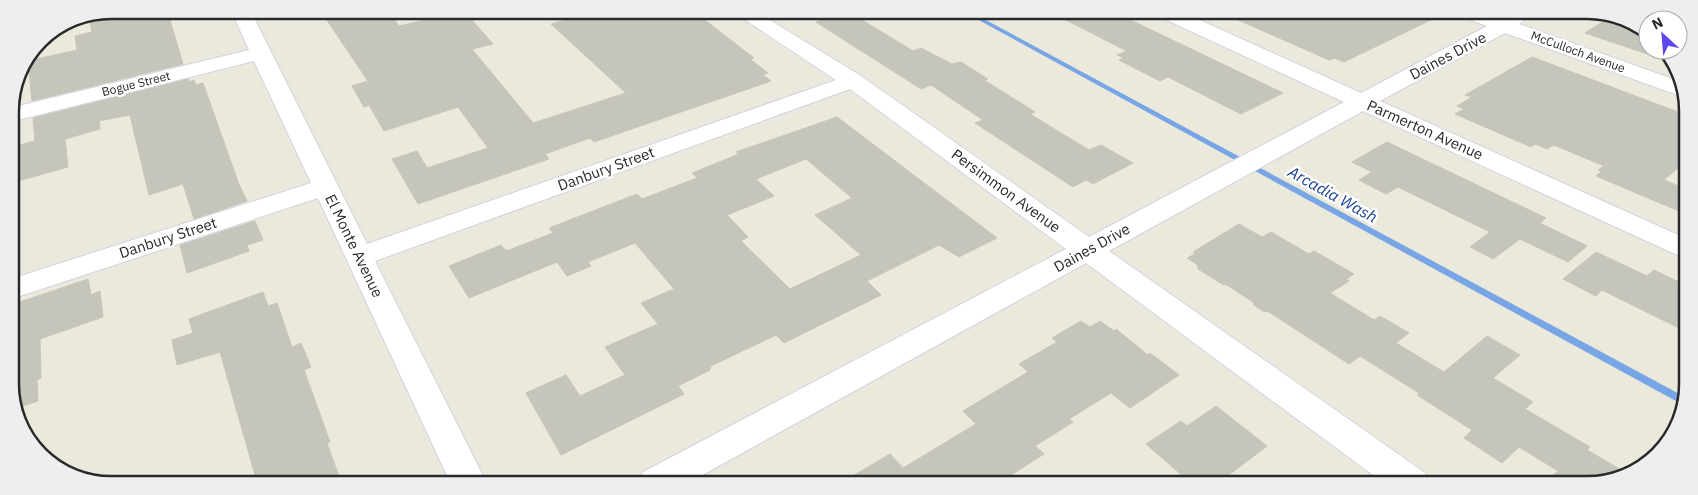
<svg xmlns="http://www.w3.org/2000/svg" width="1698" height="495" font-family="'IBM Plex Sans',sans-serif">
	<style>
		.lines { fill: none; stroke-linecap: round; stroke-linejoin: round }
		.stream { fill: #77a5e5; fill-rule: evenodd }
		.building { fill: #c6c5bc; stroke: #c6c5b6; fill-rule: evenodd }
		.minor-casing { stroke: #d4d2e1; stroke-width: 2 }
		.minor { fill: #fff; fill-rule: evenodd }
		.labels { text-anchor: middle; stroke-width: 5; stroke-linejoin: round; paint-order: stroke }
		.far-street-label { font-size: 12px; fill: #292929; stroke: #fff }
		.street-label { font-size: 15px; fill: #292929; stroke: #fff }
		.water-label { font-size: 16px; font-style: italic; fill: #174190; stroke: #fff }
		.rim { fill: none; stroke: #292929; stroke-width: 2.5 }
	</style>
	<rect width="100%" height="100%" fill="#ebe9dc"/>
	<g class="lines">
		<polygon class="stream" points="964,12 971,12 1685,397 1685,406"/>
	</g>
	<g class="building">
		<polygon points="110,10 167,10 183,64 32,101 28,61 77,50 75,36 92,32 89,14"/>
		<polygon points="320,10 389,11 399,26 464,11 493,44 472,49 533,123 626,93 551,24 597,11 693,11 754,58 750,59 768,73 763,75 771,81 594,142 590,138 545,154 549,159 418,204 392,159 417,151 427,168 488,148 458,107 384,131 369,105 364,107 352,86 368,81"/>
		<polygon points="805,12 849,12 913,51 921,48 952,64 961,62 988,79 984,80 1035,112 1030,114 1089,150 1101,145 1133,163 1093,184 1086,180 1073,187 975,123 983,120 931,85 921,89 816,22 820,21"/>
		<polygon points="1050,12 1114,12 1283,93 1241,114 1168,77 1160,81 1119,60 1124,58 1117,55 1127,51"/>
		<polygon points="1220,12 1387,13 1445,13 1344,62 1334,58 1329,60"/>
		<polygon points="1615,14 1648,33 1648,50 1664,50 1671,62 1585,33"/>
		<polygon points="1532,57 1686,115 1686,161 1664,180 1686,189 1686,214 1596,176 1602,171 1598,170 1604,166 1554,145 1547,149 1535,144 1531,147 1455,114 1464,109 1457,106 1472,97 1465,95"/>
		<polygon points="188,79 189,82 194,80 196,85 203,83 238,182 247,201 194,219 183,184 149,195 130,115 99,121 100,129 65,139 68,167 11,183 10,151 12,147 35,141 33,118"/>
		<path d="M837 117 997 238 959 257 939 245 867 281 881 295 784 343 776 335 711 366 710 370 678 386 684 394 561 455 526 393 566 375 580 396 625 375 605 347 658 324 641 303 674 289 635 243 588 262 591 266 567 276 557 262 469 298 449 266 501 245 505 250H509L553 233 549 228 637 194 642 199 697 178 692 173 739 154 736 152ZM806 159 852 198 815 215 861 255 790 289 741 241 748 237 727 215 774 196 756 179Z"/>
		<polygon points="1387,142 1546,218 1540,223 1587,246 1568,262 1520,239 1493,259 1470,247 1490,232 1398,187 1386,194 1359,180 1372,172 1352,162"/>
		<polygon points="255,221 263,240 247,245 249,251 187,273 180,245"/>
		<polygon points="1239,224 1262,237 1271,232 1309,254 1314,251 1354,274 1346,279 1349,281 1330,293 1374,320 1380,316 1409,333 1396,343 1444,372 1487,336 1520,355 1493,378 1533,402 1525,409 1590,447 1587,450 1625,472 1594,485 1545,485 1558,471 1519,447 1502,463 1464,438 1472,430 1417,395 1419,393 1360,356 1349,364 1269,312 1263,311 1254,305 1253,302 1227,285 1222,284 1198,269 1198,265 1187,258 1195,254 1193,252"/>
		<polygon points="1596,252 1647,276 1654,270 1685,285 1685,331 1602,290 1596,296 1563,279"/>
		<polygon points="88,279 91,295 100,291 103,317 40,339 41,378 37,380 38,401 14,409 12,404 11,305"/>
		<polygon points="263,292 268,306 277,303 292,347 301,343 311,367 304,370 330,442 327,443 341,482 257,482 220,352 177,365 172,340 193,333 189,319"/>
		<polygon points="1081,321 1090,327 1100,321 1114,331 1116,329 1148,355 1150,353 1179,375 1130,408 1111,393 1069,419 1073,422 1035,446 1044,454 997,484 841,483 890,454 903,468 976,424 963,411 1028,372 1019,364 1057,342 1052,338"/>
		<polygon points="1216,406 1267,446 1217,484 1192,484 1146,444 1181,421 1187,426"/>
	</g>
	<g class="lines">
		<g class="minor-casing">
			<polygon id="minor" points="231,10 250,10 367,244 836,80 732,11 755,11 861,76 1089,237 1344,102 1158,16 1156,12 1182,12 1361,93 1487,26 1462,17 1459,13 1487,13 1502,18 1511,13 1535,13 1519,24 1681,82 1686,91 1686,98 1505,33 1380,101 1685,238 1685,257 1675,254 1363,111 1109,251 1425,473 1430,484 1385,484 1086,263 688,483 638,483 643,472 1066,249 850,89 375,261 486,482 450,482 318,198 11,299 11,279 311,183 254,61 10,122 10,108 249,50"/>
		</g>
		<use href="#minor" class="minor"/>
	</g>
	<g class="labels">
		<g class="far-street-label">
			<text transform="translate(1578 52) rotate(20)" y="4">McCulloch Avenue</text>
			<text transform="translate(136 84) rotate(-14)" y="4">Bogue Street</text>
		</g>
		<g class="street-label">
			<text transform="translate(1448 56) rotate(-28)" y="5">Daines Drive</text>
			<text transform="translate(1425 130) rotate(24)" y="5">Parmerton Avenue</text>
			<text transform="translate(606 169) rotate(-20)" y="5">Danbury Street</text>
			<text transform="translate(1006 191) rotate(36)" y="5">Persimmon Avenue</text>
			<text transform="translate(168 238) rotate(-18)" y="5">Danbury Street</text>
			<text transform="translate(354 246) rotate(64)" y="5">El Monte Avenue</text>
			<text transform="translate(1092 248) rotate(-29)" y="5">Daines Drive</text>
		</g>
		<g class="water-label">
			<text transform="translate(1333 194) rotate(29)" y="6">Arcadia Wash</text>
		</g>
	</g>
	<path d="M0 0H1698V495H0ZM111 19H1587A92 92 0 0 1 1679 111V384A92 92 0 0 1 1587 476H111A92 92 0 0 1 19 384V111A92 92 0 0 1 111 19Z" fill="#eee" fill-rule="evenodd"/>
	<path class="rim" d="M111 19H1587A92 92 0 0 1 1679 111V384A92 92 0 0 1 1587 476H111A92 92 0 0 1 19 384V111A92 92 0 0 1 111 19Z"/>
	<g transform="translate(1663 35) rotate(334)"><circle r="24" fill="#ffffff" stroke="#a9a9a9"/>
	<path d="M0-4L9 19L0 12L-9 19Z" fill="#5c48ec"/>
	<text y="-8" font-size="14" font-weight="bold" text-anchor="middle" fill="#292929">N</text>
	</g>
</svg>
